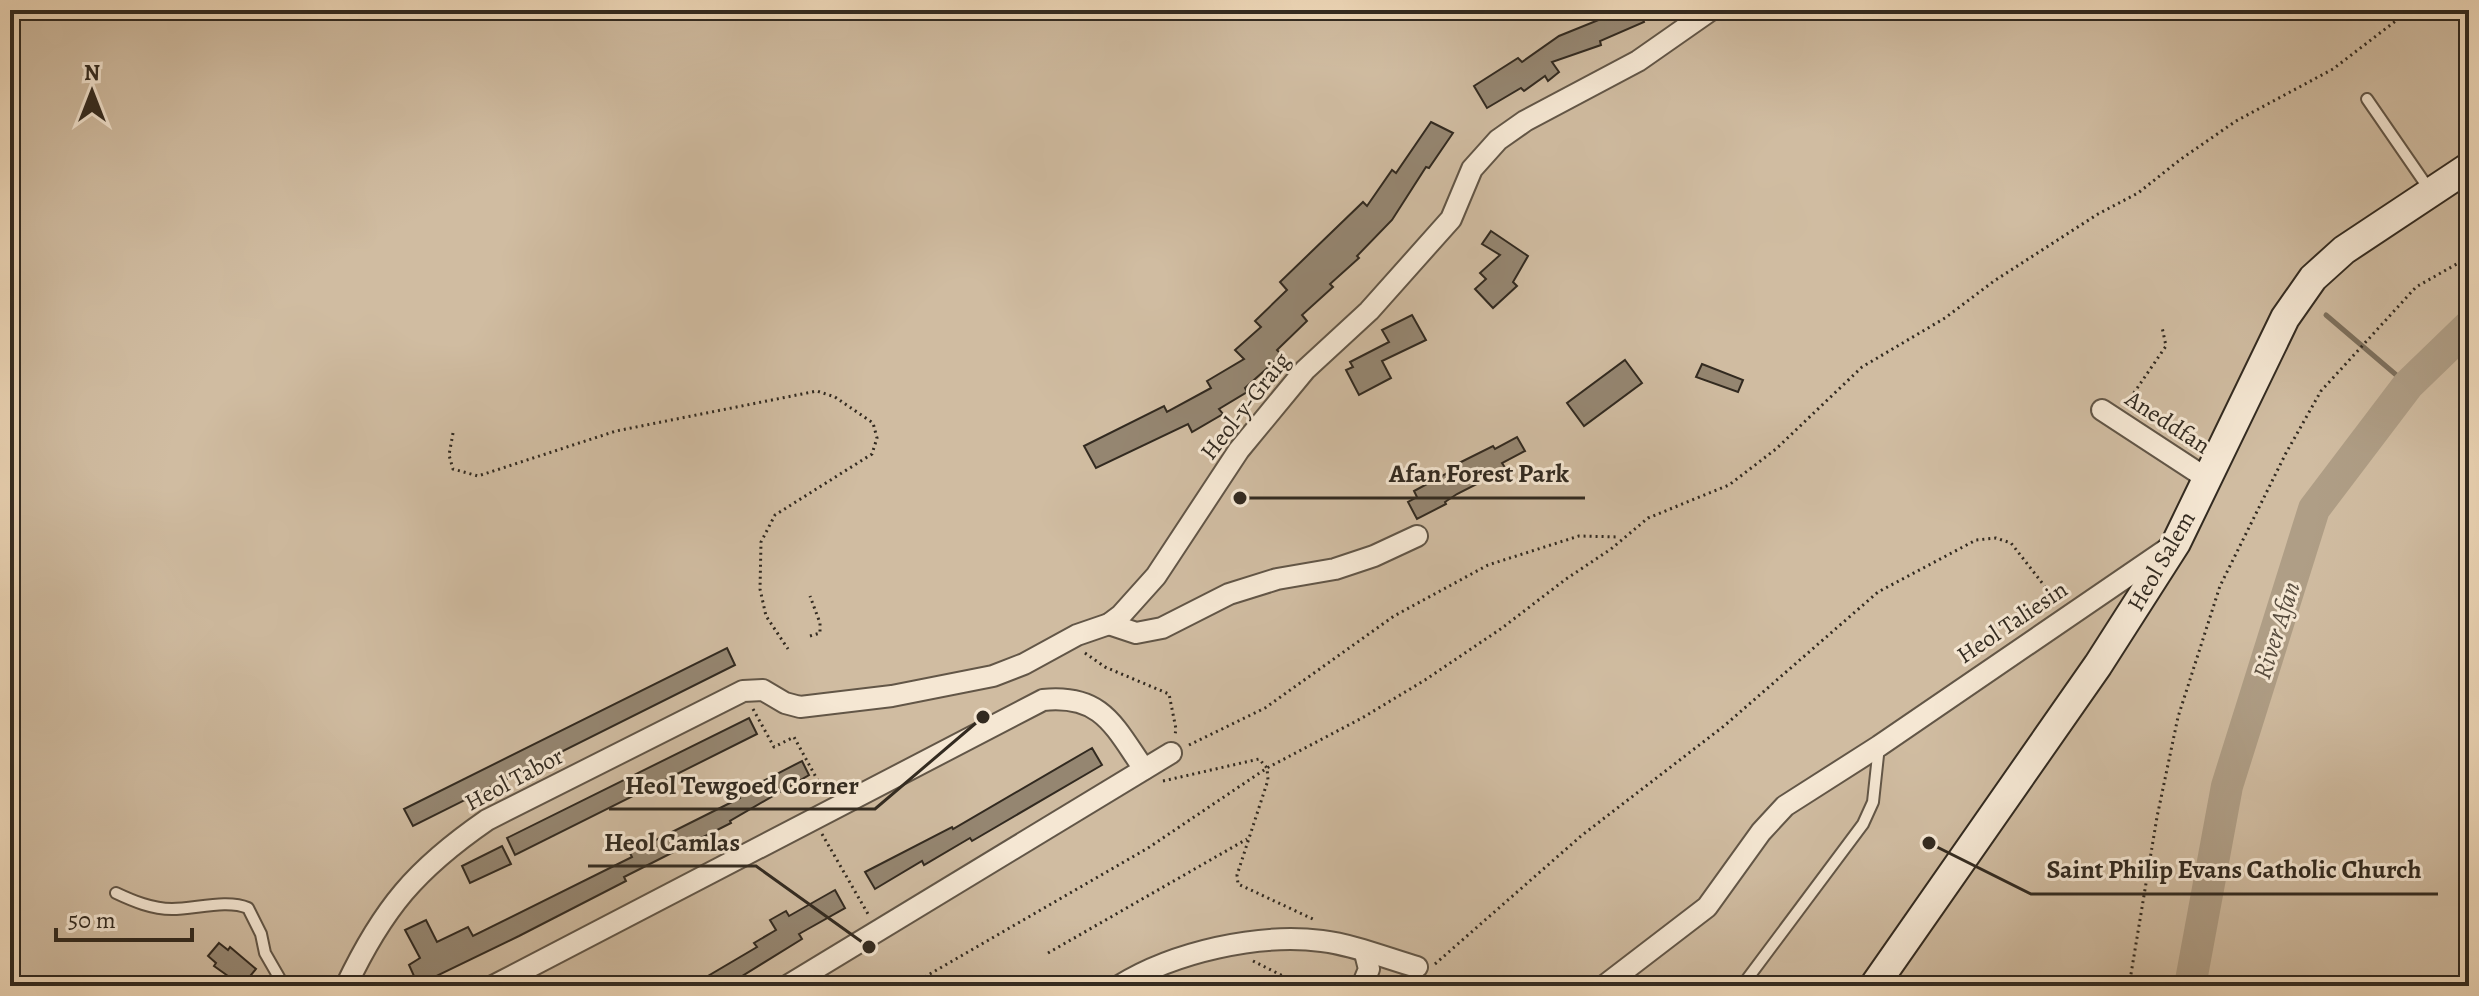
<svg xmlns="http://www.w3.org/2000/svg" width="2479" height="996" font-family="Alegreya,serif">
	<style>
		.green { fill: #d0bca1; stroke: #817360; stroke-width: 2 }
		.lines { fill: none; stroke-linecap: round; stroke-linejoin: round }
		.stream { stroke: #7d705d; stroke-width: 5 }
		.river { stroke: #af9e86; stroke-width: 32 }
		.building { fill: #958671; stroke: #322a20; stroke-width: 2 }
		.service-casing { stroke: #625647; stroke-width: 14 }
		.minor-casing { stroke: #625647; stroke-width: 24 }
		.secondary-casing { stroke: #322a20; stroke-width: 32 }
		.path { stroke: #322a20; stroke-width: 3; stroke-dasharray: 2 4; stroke-linecap: butt }
		.service { stroke: #f5e7d3; stroke-width: 10 }
		.minor { stroke: #f5e7d3; stroke-width: 20 }
		.secondary { stroke: #f5e7d3; stroke-width: 28 }
		.labels { text-anchor: middle; stroke-width: 6; stroke-linejoin: round; paint-order: stroke }
		.street-label { font-size: 24px; fill: #322a20; stroke: #f5e7d3 }
		.water-label { font-size: 26px; font-style: italic; fill: #584d3f; stroke: #f5e7d3 }
		.leader { fill: none; stroke: #322a20; stroke-width: 3 }
		.callout-dot { fill: #322a20; stroke: #f5e7d3; stroke-width: 3 }
		.callout-label { font-size: 26px; text-anchor: middle; font-weight: bold; fill: #322a20; stroke: #f5e7d3; stroke-width: 6; stroke-linejoin: round; paint-order: stroke }
	</style>
	<rect width="100%" height="100%" fill="#f0dabb"/>
	<filter id="stains"><feTurbulence type="fractalNoise" baseFrequency=".0025" numOctaves="4"/><feColorMatrix values="0 0 0 0 .2 0 0 0 0 .09 0 0 0 0 .02 0 0 0 .5 -.17"/></filter>
	<radialGradient id="worn" r=".72"><stop offset=".6" stop-color="#630" stop-opacity="0"/><stop offset="1" stop-color="#630" stop-opacity=".3"/></radialGradient>
	<rect class="green" x="10" y="10" width="2459" height="976"/>
	<g class="lines">
		<polyline class="stream" points="2326,315 2408,385"/>
		<polyline class="river" points="2190,986 2227,786 2314,509 2408,385 2469,326"/>
	</g>
	<g class="building">
		<polygon points="1603,10 1639,10 1644,22 1600,41 1601,45 1552,62 1559,72 1548,81 1545,76 1524,91 1521,88 1487,108 1474,86 1518,58 1522,62 1559,36 1606,17"/>
		<polygon points="1431,122 1453,133 1429,168 1426,167 1392,220 1357,256 1359,258 1330,284 1333,287 1302,315 1307,321 1277,350 1282,355 1245,388 1247,392 1219,409 1223,414 1192,432 1188,424 1096,468 1084,446 1164,406 1167,412 1211,388 1207,381 1244,359 1235,350 1261,327 1255,321 1287,290 1280,282 1363,202 1367,206 1392,170 1396,173"/>
		<polygon points="1491,231 1528,256 1513,282 1517,286 1493,308 1475,289 1486,279 1480,273 1500,255 1482,244"/>
		<polygon points="1412,315 1426,340 1382,361 1391,378 1359,395 1346,370 1353,367 1350,362 1389,342 1382,330"/>
		<polygon points="1625,360 1642,383 1584,426 1567,403"/>
		<polygon points="1702,364 1743,380 1738,392 1696,377"/>
		<polygon points="1517,437 1525,451 1502,463 1506,469 1457,494 1445,502 1446,504 1417,519 1408,502 1417,497 1414,491 1455,469 1453,466 1493,446 1495,449"/>
		<polygon points="727,648 735,665 413,826 404,809"/>
		<polygon points="749,718 757,734 515,855 507,838"/>
		<polygon points="1092,748 1102,765 972,841 970,838 924,865 922,861 875,889 865,872 952,827 953,829"/>
		<polygon points="802,761 809,775 730,821 731,823 624,877 626,881 519,936 418,985 409,965 420,958 405,930 426,920 437,942 468,927 473,936 632,857 630,853 740,798 738,794"/>
		<polygon points="502,846 511,864 470,883 462,866"/>
		<polygon points="835,890 845,908 799,934 802,939 726,986 691,986 757,947 754,943 776,930 770,920 786,911 789,916"/>
		<polygon points="219,943 228,950 230,947 256,969 242,986 214,966 216,963 208,956"/>
	</g>
	<g class="lines">
		<g class="service-casing">
			<g id="service">
				<polyline points="2367,99 2429,189"/>
				<path d="M116 893C133 901 152 909 172 909 195 909 227 899 248 908L261 934 265 953 284 986"/>
				<polyline points="1742,986 1863,824 1873,802 1879,746"/>
			</g>
		</g>
		<g class="minor-casing">
			<g id="minor">
				<polyline points="2102,410 2206,478"/>
				<polyline points="1109,624 1136,633 1162,628 1229,594 1277,579 1335,569 1374,556 1417,536"/>
				<path d="M346 986C383 908 416 869 487 820L743 691 763 690 785 703 800 707 892 696 993 676 1024 664 1077 635 1109 624 1121 615 1156 576 1239 450 1305 370 1369 311 1451 219 1472 169 1498 140 1525 121 1638 61 1711 10"/>
				<path d="M493 986 1043 700C1102 694 1114 726 1144 769"/>
				<polyline points="787,986 1171,753"/>
				<path d="M1119 986C1174 952 1258 933 1322 941 1354 945 1386 958 1417 967"/>
				<polyline points="1362,986 1369,969 1365,953"/>
				<polyline points="1604,986 1707,907 1761,832 1785,806 1879,746 2170,547"/>
			</g>
		</g>
		<g class="secondary-casing">
			<polyline id="secondary" points="1874,986 2098,665 2176,543 2285,318 2313,278 2344,250 2469,167"/>
		</g>
		<g class="path">
			<polyline points="2127,403 2166,346 2162,327"/>
			<polyline points="453,433 449,455 453,469 478,476 616,431 817,391 835,397 873,423 877,438 872,454 775,515 761,542 760,589 766,616 788,649"/>
			<polyline points="810,636 820,633 820,623 810,596"/>
			<polyline points="1085,653 1105,667 1169,694 1176,729 1175,735"/>
			<polyline points="753,709 774,747 794,737 824,792"/>
			<polyline points="1189,745 1265,708 1394,616 1488,565 1579,536 1619,537"/>
			<polyline points="1163,781 1259,759 1267,768 1268,780 1237,875 1238,884 1315,920"/>
			<polyline points="822,834 868,914"/>
			<polyline points="1048,953 1247,839"/>
			<polyline points="1253,961 1303,986"/>
			<polyline points="1435,964 1581,836 1724,726 1878,592 1976,540 1996,538 2011,543 2057,602"/>
			<polyline points="1394,981 1404,986"/>
			<polyline points="909,986 1148,848 1267,768 1362,718 1425,680 1502,628 1566,579 1611,549 1648,518 1729,485 1776,449 1862,367 1945,318 1994,281 2098,214 2138,193 2181,159 2236,121 2333,69 2410,10"/>
			<polyline points="2129,986 2157,817 2178,717 2220,586 2286,453 2321,391 2416,287 2469,257"/>
		</g>
		<use href="#service" class="service"/>
		<use href="#minor" class="minor"/>
		<use href="#secondary" class="secondary"/>
	</g>
	<g class="labels">
		<g class="street-label">
			<text transform="translate(1245 406) rotate(-52)" y="8">Heol-y-Graig</text>
			<text transform="translate(2168 422) rotate(33)" y="8">Aneddfan</text>
			<text transform="translate(2161 561) rotate(-60)" y="8">Heol Salem</text>
			<text transform="translate(2012 622) rotate(-34)" y="8">Heol Taliesin</text>
			<text transform="translate(514 779) rotate(-28)" y="8">Heol Tabor</text>
		</g>
		<g class="water-label">
			<text transform="translate(2276 630) rotate(-72)" y="9">River Afan</text>
		</g>
	</g>
	<path class="leader" d="M1240 498L1373 498H1585M983 717L875 809H609M869 947L756 866H588M1929 843L2031 894H2438"/>
	<g class="callout-dot">
		<circle cx="1240" cy="498" r="8"/>
		<circle cx="983" cy="717" r="8"/>
		<circle cx="869" cy="947" r="8"/>
		<circle cx="1929" cy="843" r="8"/>
	</g>
	<g class="callout-label">
		<text x="1479" y="482">Afan Forest Park</text>
		<text x="742" y="794">Heol Tewgoed Corner</text>
		<text x="672" y="851">Heol Camlas</text>
		<text x="2234" y="878">Saint Philip Evans Catholic Church</text>
	</g>
	<rect width="2479" height="996" fill="none" stroke="#f0dabb" stroke-width="40"/>
	<rect x="12" y="12" width="2455" height="972" fill="none" stroke="#322a20" stroke-width="4"/>
	<rect x="20" y="20" width="2439" height="956" fill="none" stroke="#322a20" stroke-width="2"/>
	<g transform="translate(92 92)" stroke="#f5e7d3" stroke-width="6" paint-order="stroke">
	<path d="M0-6L14 30L0 20L-14 30Z" fill="#322a20"/>
	<text y="-12" font-size="22" font-weight="bold" text-anchor="middle" fill="#322a20">N</text>
	</g>
	<path d="M56 928v12h136v-12" fill="none" stroke="#322a20" stroke-width="4"/>
	<text x="68" y="928" font-size="24" fill="#322a20" stroke="#f5e7d3" stroke-width="6" paint-order="stroke">50 m</text>
	<rect width="100%" height="100%" filter="url(#stains)"/>
	<rect width="100%" height="100%" fill="url(#worn)"/>
</svg>
